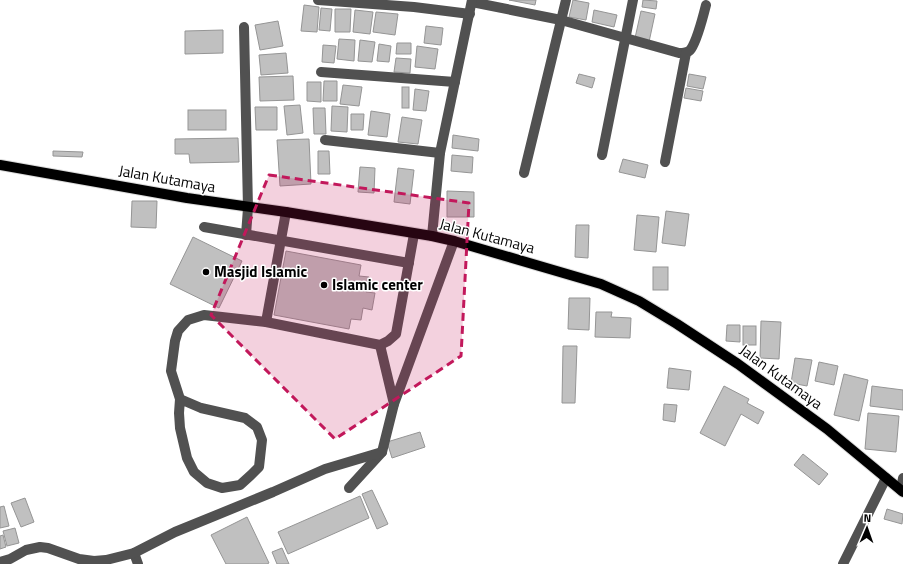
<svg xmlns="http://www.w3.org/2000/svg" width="903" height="564" font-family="'Titillium Web',sans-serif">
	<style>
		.building { fill: #c0c0c0; stroke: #959595 }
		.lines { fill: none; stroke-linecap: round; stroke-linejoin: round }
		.major-casing { stroke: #dbdbdb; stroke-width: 12 }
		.minor { stroke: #515151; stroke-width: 10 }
		.major { stroke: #000; stroke-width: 10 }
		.marked { fill: #c2185b; fill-opacity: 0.2; stroke: #c2185b; stroke-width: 3; stroke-dasharray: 8 5; stroke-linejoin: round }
		.poi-dot { fill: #000; stroke: #fff; stroke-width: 1.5 }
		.labels { text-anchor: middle; stroke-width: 3; stroke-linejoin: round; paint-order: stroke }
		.street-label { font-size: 15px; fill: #000; stroke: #fff }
		.poi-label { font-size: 15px; font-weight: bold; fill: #000; stroke: #fff; text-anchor: start }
	</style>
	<rect width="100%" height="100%" fill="#fff"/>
	<g class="building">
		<polygon points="509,0 536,0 535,5"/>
		<polygon points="573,0 589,3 586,20 569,17"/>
		<polygon points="643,0 657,1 656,9 642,7"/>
		<polygon points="304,5 319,7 317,32 301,31"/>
		<polygon points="321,8 332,9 330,31 319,30"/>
		<polygon points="335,9 351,9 350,32 335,32"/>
		<polygon points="355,10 373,12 370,34 353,32"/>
		<polygon points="594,10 617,15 614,27 592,22"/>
		<polygon points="641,11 655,14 649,42 635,38"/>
		<polygon points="376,12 398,14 395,35 373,32"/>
		<polygon points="278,21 283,46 260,50 255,25"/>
		<polygon points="426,26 443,28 441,45 424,43"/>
		<polygon points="223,30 223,53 185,54 185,31"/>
		<polygon points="339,39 355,40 354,61 337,59"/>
		<polygon points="360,40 375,42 372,62 358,61"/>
		<polygon points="397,43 411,43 411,54 396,54"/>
		<polygon points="379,44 391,46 389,62 377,61"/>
		<polygon points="323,45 336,46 334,63 322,62"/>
		<polygon points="417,46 438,49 435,69 415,67"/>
		<polygon points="286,53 288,73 261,75 259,55"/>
		<polygon points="396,58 411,59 410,73 394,72"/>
		<polygon points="579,74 595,78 592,88 576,83"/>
		<polygon points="689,74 706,77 703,89 687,86"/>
		<polygon points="293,76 294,100 260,101 259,77"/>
		<polygon points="324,81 337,81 337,101 323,101"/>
		<polygon points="307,82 321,82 321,102 307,101"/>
		<polygon points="343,85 362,87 359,106 340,104"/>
		<rect x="402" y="87" width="7" height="21"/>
		<polygon points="686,88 703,91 701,101 684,98"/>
		<polygon points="415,89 429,91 426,111 413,110"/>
		<polygon points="300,105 303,133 287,135 284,106"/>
		<polygon points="332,106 348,107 347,132 331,131"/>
		<polygon points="255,107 277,107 277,130 256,130"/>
		<polygon points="313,108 325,108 326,134 314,134"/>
		<rect x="188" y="110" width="38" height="20"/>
		<polygon points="371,111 390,114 387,137 368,135"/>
		<polygon points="351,114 364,114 363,130 351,130"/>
		<polygon points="402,117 422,120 418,144 398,142"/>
		<polygon points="453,135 479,139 478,151 452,148"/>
		<polygon points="238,138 239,162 190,163 189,154 175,154 175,139"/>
		<polygon points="309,139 311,184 280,186 277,140"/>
		<polygon points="53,151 83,152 82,157 53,156"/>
		<polygon points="318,151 329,151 330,174 318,174"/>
		<polygon points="452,155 473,157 472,173 451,171"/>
		<polygon points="623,159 648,165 645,178 619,172"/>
		<polygon points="360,167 375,168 374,193 358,192"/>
		<polygon points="398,168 414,170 410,204 394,202"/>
		<polygon points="447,191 474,192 474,217 447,217"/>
		<polygon points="132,201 157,201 156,228 131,227"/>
		<polygon points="666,211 689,214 685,246 662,243"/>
		<polygon points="637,215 659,217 656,252 634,250"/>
		<polygon points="576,225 589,225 588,258 575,257"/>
		<polygon points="193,237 242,261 219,308 170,284"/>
		<polygon points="286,251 361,265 359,276 369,277 366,292 375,293 372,310 363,308 361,320 351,319 349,329 274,315"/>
		<rect x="653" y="267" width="15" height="23"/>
		<polygon points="569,298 590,298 589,330 568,329"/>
		<polygon points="596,312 612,312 611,317 631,318 630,338 595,337"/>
		<polygon points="761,321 781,322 779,359 760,358"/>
		<polygon points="727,325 740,325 740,342 726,341"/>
		<rect x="743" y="326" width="13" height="19"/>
		<polygon points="563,346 577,346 575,403 562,403"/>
		<polygon points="795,358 812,360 807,386 791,383"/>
		<polygon points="819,362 838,366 834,385 815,381"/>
		<polygon points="669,368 691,371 689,390 667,388"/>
		<polygon points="844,374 868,380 859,421 834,415"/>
		<polygon points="724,386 749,399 747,403 764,412 758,424 741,414 725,446 700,433"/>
		<polygon points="872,386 903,390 903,410 870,406"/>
		<polygon points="664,404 677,405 675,422 663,420"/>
		<polygon points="868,413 899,416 896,452 865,449"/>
		<polygon points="420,432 425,447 392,458 387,442"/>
		<polygon points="803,454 828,474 819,485 794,465"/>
		<polygon points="372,490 388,524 377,529 362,494"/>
		<polygon points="360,496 369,518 288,554 278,532"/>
		<polygon points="25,498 34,522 21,527 11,503"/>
		<polygon points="4,506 9,526 0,528 0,507"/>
		<polygon points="887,509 903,514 902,524 884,519"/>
		<polygon points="247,517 269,563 267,564 226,564 211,535"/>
		<polygon points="15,528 19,543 7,546 3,531"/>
		<polygon points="3,535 6,547 0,549 0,536"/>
		<polygon points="282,548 289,564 277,564 272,552"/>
	</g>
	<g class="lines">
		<g class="major-casing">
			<polyline id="major" points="0,165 187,198 286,212 432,236 454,241 601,284 639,301 677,324 738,364 827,429 903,492"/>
		</g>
		<g class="minor">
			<polyline points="318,0 414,7 470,14"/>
			<path d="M472 2 561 20 679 53C684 53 688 53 691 49 697 40 703 17 706 5"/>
			<polyline points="244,27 248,208 246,235"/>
			<polyline points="321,72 455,82"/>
			<polyline points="325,140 440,153"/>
			<polyline points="602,155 633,0"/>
			<polyline points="665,162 686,53"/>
			<polyline points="524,173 566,0"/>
			<polyline points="286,212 266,322 380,345 388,341 396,334 414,234"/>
			<polyline points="204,227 409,263"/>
			<polyline points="432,236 440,153 472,0"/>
			<polyline points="380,345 394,404"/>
			<polyline points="180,399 201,408 245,418 257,427 262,440 259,467 251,475 240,485 222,488 207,483 194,472 187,458 180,428 179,413 180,399 171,371 175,341 178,331 188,320 204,315 266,322"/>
			<polyline points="349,488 382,452 394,404 454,241"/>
			<polyline points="901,490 903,478"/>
			<polyline points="134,553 138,564"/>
			<polyline points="0,562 10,559 26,550 40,547 48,548 79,559 94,561 106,560 134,553 175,532 273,492 325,469 382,452"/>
			<polyline points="843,564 886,478"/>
		</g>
		<use href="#major" class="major"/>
	</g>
	<path class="marked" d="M269 175 469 203 461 356 335 439 211 315Z"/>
	<g class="poi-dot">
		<circle cx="206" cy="272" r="4"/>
		<circle cx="324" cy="285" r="4"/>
	</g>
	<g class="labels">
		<g class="street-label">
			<text transform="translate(167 179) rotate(10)" y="5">Jalan Kutamaya</text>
			<text transform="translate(487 236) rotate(15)" y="5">Jalan Kutamaya</text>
			<text transform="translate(781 377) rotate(36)" y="5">Jalan Kutamaya</text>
		</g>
		<g class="poi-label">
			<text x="214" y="277">Masjid Islamic</text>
			<text x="332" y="290">Islamic center</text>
		</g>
	</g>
	<g transform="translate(867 528) rotate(2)" stroke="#ffffff" stroke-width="3" paint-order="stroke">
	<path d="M0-3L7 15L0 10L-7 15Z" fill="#000000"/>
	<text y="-6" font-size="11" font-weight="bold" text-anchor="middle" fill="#000000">N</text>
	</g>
</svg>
